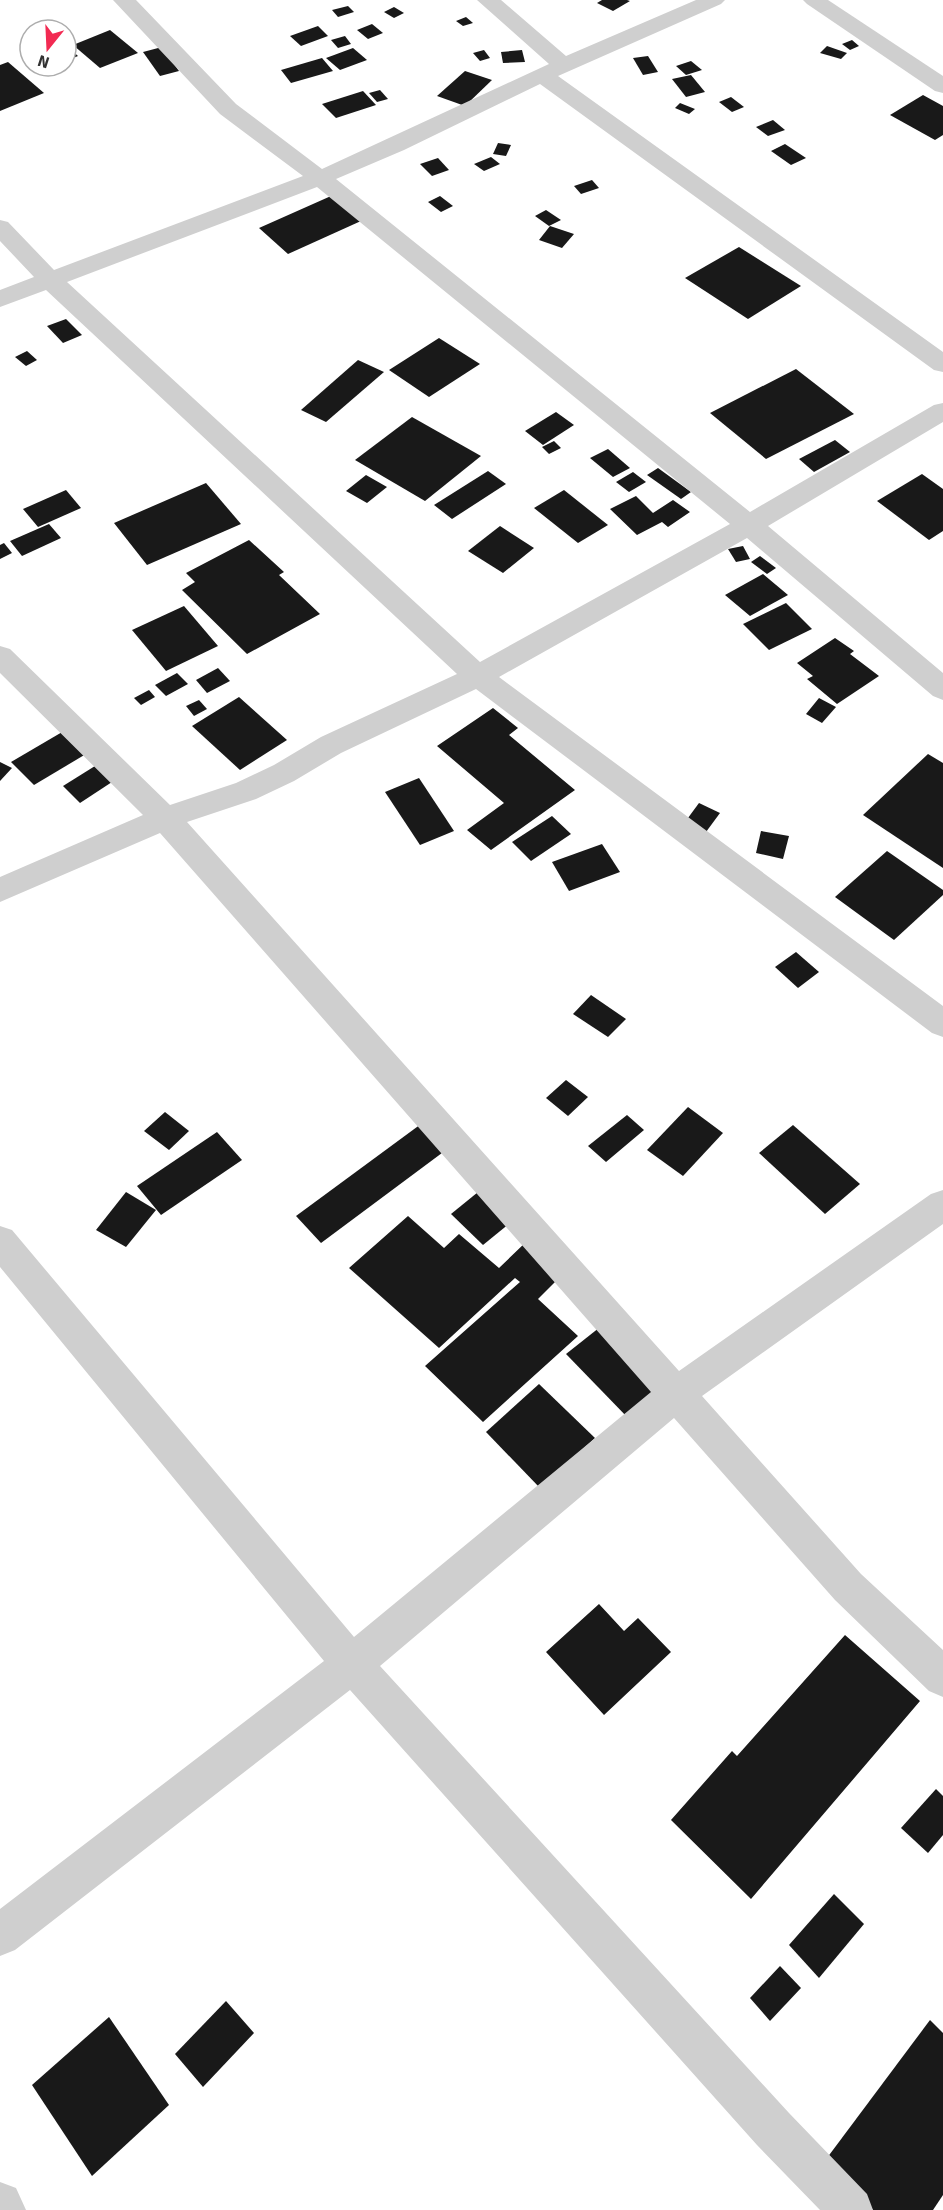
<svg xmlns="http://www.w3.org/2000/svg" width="943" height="2210" font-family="Signika,sans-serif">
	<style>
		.building { fill: #191919 }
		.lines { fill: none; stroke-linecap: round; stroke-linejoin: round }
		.minor { fill: #cfcfcf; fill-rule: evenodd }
	</style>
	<rect width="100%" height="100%" fill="#fff"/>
	<g class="building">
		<polygon points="602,0 627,0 630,1 613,11 597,3"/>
		<polygon points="348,6 354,12 338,17 332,10"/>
		<polygon points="394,7 404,13 394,18 384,12"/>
		<polygon points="466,17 473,23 463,26 456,21"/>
		<polygon points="372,24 383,33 368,39 357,30"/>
		<polygon points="318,26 328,36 301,46 290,36"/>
		<polygon points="110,30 138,53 100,68 73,45"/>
		<polygon points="345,36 351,44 338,48 331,40"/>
		<polygon points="852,40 859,46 850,50 842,44"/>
		<polygon points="827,46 847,53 841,59 820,53"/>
		<polygon points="68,47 78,56 66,61 66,48"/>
		<polygon points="162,47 179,71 160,76 143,52"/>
		<polygon points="353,48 367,60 340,70 326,58"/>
		<polygon points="484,50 490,58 480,61 473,53"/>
		<polygon points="522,50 525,62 503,63 501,52"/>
		<polygon points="648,56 658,72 643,75 633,58"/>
		<polygon points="322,58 333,71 291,83 281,70"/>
		<polygon points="691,61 702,70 686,75 676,66"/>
		<polygon points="8,62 44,93 0,111 0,65"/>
		<polygon points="465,71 492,80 465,106 437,96"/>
		<polygon points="691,75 705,92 686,97 672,79"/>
		<polygon points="380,90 388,99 377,102 369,93"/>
		<polygon points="363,91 376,105 336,118 322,104"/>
		<polygon points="923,95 943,106 943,135 935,140 890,115"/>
		<polygon points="731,97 744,107 732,112 719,102"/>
		<polygon points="680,103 695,109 689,114 675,108"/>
		<polygon points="773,120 785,130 768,136 756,127"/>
		<polygon points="498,143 511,145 506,156 493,154"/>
		<polygon points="785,144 806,158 791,165 771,151"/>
		<polygon points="491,157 500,164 484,171 474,164"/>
		<polygon points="438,158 449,170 432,176 420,164"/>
		<polygon points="592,180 599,188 581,194 574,186"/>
		<polygon points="331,196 361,221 288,254 259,228"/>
		<polygon points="440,196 453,206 441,212 428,202"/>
		<polygon points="546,210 561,220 549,226 535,216"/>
		<polygon points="550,226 574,234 562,248 539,240"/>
		<polygon points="739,247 801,286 748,319 685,278"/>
		<polygon points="66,319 82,335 63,343 47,326"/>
		<polygon points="439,338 480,364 429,397 389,370"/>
		<polygon points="27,351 37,360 26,366 15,357"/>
		<polygon points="358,360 384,372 326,422 301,410"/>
		<polygon points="796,369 854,414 766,459 710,413"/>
		<polygon points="556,412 574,425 543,445 525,431"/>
		<polygon points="412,417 481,456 425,501 355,460"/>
		<polygon points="835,440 850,452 814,472 799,459"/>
		<polygon points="554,441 561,448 549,454 542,447"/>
		<polygon points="608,449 630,468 613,477 590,458"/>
		<polygon points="658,468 691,492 681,499 647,475"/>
		<polygon points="488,471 506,484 452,519 434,505"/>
		<polygon points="633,472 646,482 629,492 616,482"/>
		<polygon points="922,474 943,489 943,531 929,540 877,501"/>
		<polygon points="366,475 387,487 367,503 346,491"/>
		<polygon points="206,483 241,524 147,565 114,523"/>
		<polygon points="66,490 81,508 38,527 23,509"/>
		<polygon points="564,490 608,525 578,543 534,508"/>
		<polygon points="636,496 653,513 673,500 690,512 668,527 662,522 637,535 610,509"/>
		<polygon points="49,524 61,538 22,556 10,541"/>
		<polygon points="500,526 534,548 503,573 468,551"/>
		<polygon points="249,540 284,572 279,575 320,614 247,654 182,590 195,582 186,573"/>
		<polygon points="4,543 12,553 0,559 0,545"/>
		<polygon points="743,546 750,559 736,562 728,549"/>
		<polygon points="760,556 776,568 767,574 751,562"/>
		<polygon points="763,574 788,595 750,616 725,595"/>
		<polygon points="786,603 812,629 769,650 743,624"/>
		<polygon points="184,606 218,646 166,671 132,630"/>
		<polygon points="835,638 854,651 850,654 879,676 837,704 807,679 813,676 797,663"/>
		<polygon points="218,668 230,681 207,693 196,680"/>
		<polygon points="177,673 188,684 166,696 155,685"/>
		<polygon points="149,690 155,697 141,705 134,698"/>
		<polygon points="239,697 287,740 240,770 192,726"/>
		<polygon points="819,698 836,707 822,723 806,714"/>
		<polygon points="199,700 207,709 194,716 186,706"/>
		<polygon points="493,708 518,728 509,735 575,790 491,850 467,830 504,803 437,746"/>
		<polygon points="69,728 91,751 34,785 11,762"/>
		<polygon points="928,754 943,763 943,868 863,815"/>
		<polygon points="0,762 12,768 0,781"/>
		<polygon points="95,766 112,782 80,803 63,786"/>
		<polygon points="419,778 454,831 420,845 385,792"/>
		<polygon points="699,803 720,813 706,832 685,822"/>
		<polygon points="552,816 571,834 531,861 512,842"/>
		<polygon points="761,831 789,836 783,859 756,853"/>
		<polygon points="602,844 620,872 569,891 552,862"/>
		<polygon points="887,851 943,890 943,895 894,940 835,897"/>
		<polygon points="796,952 819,972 798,988 775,967"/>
		<polygon points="591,995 626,1019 608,1037 573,1014"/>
		<polygon points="566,1080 588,1097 568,1116 546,1098"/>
		<polygon points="688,1107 723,1133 683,1176 647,1150"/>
		<polygon points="165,1112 189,1131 169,1150 144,1131"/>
		<polygon points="627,1115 644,1130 606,1162 588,1146"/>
		<polygon points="421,1124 446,1150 321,1243 296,1216"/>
		<polygon points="793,1125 860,1184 825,1214 759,1153"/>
		<polygon points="217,1132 242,1160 161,1215 137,1186"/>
		<polygon points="483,1188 515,1219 483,1245 451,1214"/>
		<polygon points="126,1192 156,1210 126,1247 96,1230"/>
		<polygon points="408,1216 444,1248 459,1234 499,1268 527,1241 564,1273 538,1299 578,1336 483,1422 425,1366 520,1282 515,1278 439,1348 349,1268"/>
		<polygon points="614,1316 677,1380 630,1420 566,1354"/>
		<polygon points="539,1384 595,1438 540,1488 486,1432"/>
		<polygon points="599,1604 624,1631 638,1618 671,1652 604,1715 546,1652"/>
		<polygon points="845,1635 920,1701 751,1899 671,1820 732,1751 737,1756"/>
		<polygon points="936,1789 943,1796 943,1835 928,1853 901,1828"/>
		<polygon points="834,1894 864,1924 819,1978 789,1945"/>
		<polygon points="780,1966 801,1988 770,2021 750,1998"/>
		<polygon points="226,2001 254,2033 203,2087 175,2054"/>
		<polygon points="109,2017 169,2105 92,2176 32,2085"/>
		<polygon points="930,2020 943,2033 943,2195 933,2210 873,2210 824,2162"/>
	</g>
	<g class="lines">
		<g class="minor">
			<path d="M113 0H136L236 104 322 169 549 64 477 0H501L566 56 696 0H725L721 4 558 76 943 352V372L934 370 540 84 404 150 336 179 750 512 934 405 943 403V422L768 526 943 673V700L933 696 747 538 499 677 943 1006V1037L932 1033 476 689 341 753 294 781 256 799 187 822 679 1371 931 1194 943 1190V1224L702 1396 861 1574 943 1650V1697L929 1691 835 1600 674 1418 380 1666 789 2113 867 2194 873 2210H820L757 2145 350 1690 15 1950 0 1956V1909L324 1661 0 1267V1226L12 1230 354 1637 651 1392 160 833 0 902V877L143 815 0 673V646L10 649 170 805 236 783 274 765 321 737 457 674 46 290 0 307V290L34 277 0 241V220L8 222 54 270 303 176 220 114ZM317 187 730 524 480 662 67 282Z"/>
			<polygon points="803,0 828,0 943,76 943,93 935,91 807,4"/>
			<polygon points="0,2182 16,2188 26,2210 0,2210"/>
		</g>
	</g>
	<g transform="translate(48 48) rotate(198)"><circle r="28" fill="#ffffff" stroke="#adadad" stroke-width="1.5"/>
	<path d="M0-4.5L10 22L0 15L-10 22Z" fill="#f22a52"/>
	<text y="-9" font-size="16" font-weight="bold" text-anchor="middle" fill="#323232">N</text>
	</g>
</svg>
